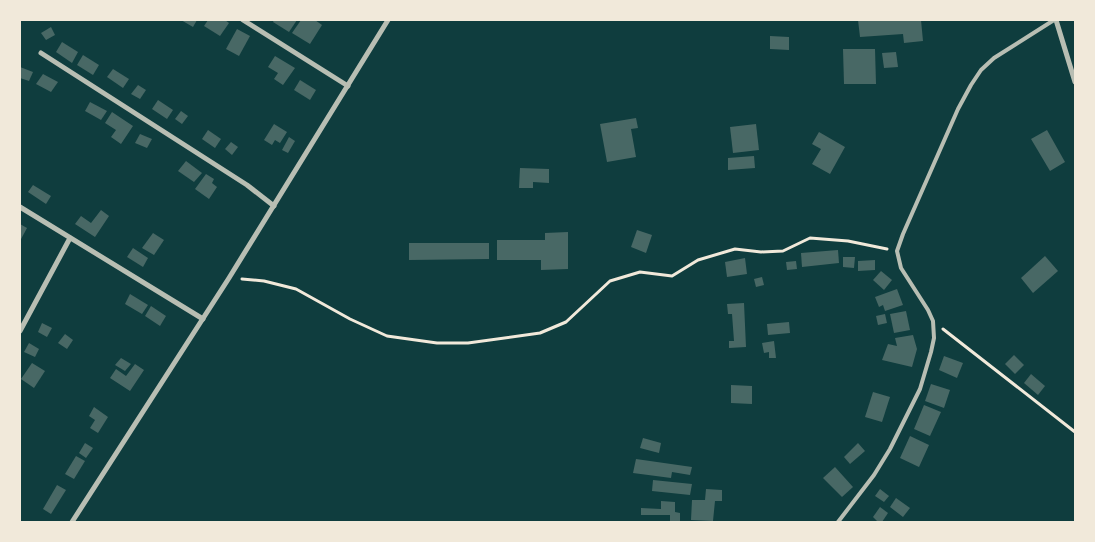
<svg xmlns="http://www.w3.org/2000/svg" width="1095" height="542" font-family="Roboto,sans-serif">
	<style>
		.building { fill: #486865 }
		.lines { fill: none; stroke-linecap: round; stroke-linejoin: round }
		.path { stroke: #f1e9da; stroke-width: 3 }
		.service { stroke: #b8beb3; stroke-width: 4 }
		.minor { stroke: #b8beb3; stroke-width: 5 }
	</style>
	<rect width="100%" height="100%" fill="#0f3d3e"/>
	<g class="building">
		<polygon points="181,20 197,20 193,27"/>
		<polygon points="208,20 225,20 229,23 220,36 204,26"/>
		<polygon points="274,20 297,20 289,32 273,22"/>
		<polygon points="301,20 315,20 322,25 310,44 292,33"/>
		<polygon points="858,20 921,20 923,41 904,43 903,34 860,37"/>
		<polygon points="51,27 55,35 46,40 41,33"/>
		<polygon points="237,29 250,36 239,56 226,49"/>
		<polygon points="770,36 789,37 789,50 770,49"/>
		<polygon points="62,42 78,52 72,63 56,52"/>
		<polygon points="843,49 875,49 876,84 844,84"/>
		<polygon points="896,52 898,67 884,68 882,53"/>
		<polygon points="83,55 99,65 93,75 77,65"/>
		<polygon points="275,56 295,68 283,85 274,79 278,73 268,67"/>
		<polygon points="20,67 33,72 29,81 20,78"/>
		<polygon points="113,69 129,79 123,88 107,77"/>
		<polygon points="43,74 58,82 51,92 36,84"/>
		<polygon points="300,80 316,90 310,100 294,90"/>
		<polygon points="138,85 146,90 140,99 131,94"/>
		<polygon points="158,100 173,110 167,119 152,109"/>
		<polygon points="90,102 107,111 101,120 85,111"/>
		<polygon points="181,111 188,116 182,124 175,119"/>
		<polygon points="112,112 133,126 121,144 111,137 116,130 105,123"/>
		<polygon points="636,118 638,128 631,129 636,157 607,162 600,124"/>
		<polygon points="274,124 287,132 280,143 275,140 272,145 264,140"/>
		<polygon points="756,124 759,150 733,153 730,127"/>
		<polygon points="208,130 221,139 215,148 202,139"/>
		<polygon points="1047,130 1065,162 1050,171 1031,139"/>
		<polygon points="819,132 845,147 830,174 812,164 821,149 812,144"/>
		<polygon points="140,134 152,139 147,148 135,143"/>
		<polygon points="289,137 295,141 288,153 282,150"/>
		<polygon points="231,142 238,147 232,155 225,149"/>
		<polygon points="754,156 755,168 728,170 728,158"/>
		<polygon points="186,161 202,173 194,182 178,171"/>
		<polygon points="520,168 549,169 549,183 533,182 533,188 519,188"/>
		<polygon points="206,174 214,179 212,183 217,187 209,199 195,189"/>
		<polygon points="33,185 51,196 46,204 28,192"/>
		<polygon points="101,210 109,216 95,237 75,224 81,216 91,223"/>
		<polygon points="20,224 27,228 20,241"/>
		<polygon points="637,230 652,235 646,253 631,247"/>
		<polygon points="568,232 568,269 541,270 541,260 497,260 497,240 545,240 545,233"/>
		<polygon points="153,233 164,240 154,255 142,248"/>
		<polygon points="409,243 489,243 489,259 409,260"/>
		<polygon points="133,248 148,258 143,267 127,257"/>
		<polygon points="838,250 839,263 802,267 801,253"/>
		<polygon points="1045,256 1058,271 1033,293 1021,278"/>
		<polygon points="843,257 855,257 854,268 843,267"/>
		<polygon points="745,258 747,274 727,277 725,262"/>
		<polygon points="875,260 875,270 858,271 858,261"/>
		<polygon points="796,261 797,269 787,270 786,262"/>
		<polygon points="881,271 892,280 884,290 873,280"/>
		<polygon points="762,277 764,285 756,287 754,279"/>
		<polygon points="897,289 903,305 885,311 883,305 879,307 875,297"/>
		<polygon points="130,294 148,305 142,314 125,304"/>
		<polygon points="744,303 746,347 729,348 729,341 734,341 732,314 728,314 727,304"/>
		<polygon points="151,306 166,316 160,326 145,316"/>
		<polygon points="906,311 910,330 894,333 890,314"/>
		<polygon points="885,314 887,323 878,325 876,316"/>
		<polygon points="789,322 790,333 768,335 767,324"/>
		<polygon points="42,323 52,328 47,337 38,332"/>
		<polygon points="65,334 73,340 67,349 58,343"/>
		<polygon points="913,335 917,349 912,367 882,360 888,344 897,346 895,338"/>
		<polygon points="774,341 776,358 769,358 769,352 764,353 762,343"/>
		<polygon points="29,343 39,349 35,357 24,352"/>
		<polygon points="1014,355 1024,365 1015,374 1005,364"/>
		<polygon points="944,356 963,363 957,378 939,370"/>
		<polygon points="121,358 131,364 125,371 115,365"/>
		<polygon points="32,363 45,371 34,388 21,379"/>
		<polygon points="135,364 144,370 130,391 110,378 116,369 126,376"/>
		<polygon points="1031,374 1045,386 1038,395 1024,383"/>
		<polygon points="931,384 950,390 944,408 925,401"/>
		<polygon points="731,385 752,386 752,404 731,403"/>
		<polygon points="873,392 890,397 882,422 865,417"/>
		<polygon points="924,405 941,412 930,436 914,429"/>
		<polygon points="94,407 108,417 98,433 90,428 95,420 89,416"/>
		<polygon points="910,436 929,445 919,467 900,458"/>
		<polygon points="643,438 661,443 659,453 640,448"/>
		<polygon points="85,443 93,448 86,458 79,453"/>
		<polygon points="858,443 865,451 850,464 844,457"/>
		<polygon points="76,456 85,461 74,479 65,474"/>
		<polygon points="636,459 692,467 690,475 672,472 671,478 633,473"/>
		<polygon points="835,467 853,487 842,497 823,478"/>
		<polygon points="653,480 692,484 690,495 652,491"/>
		<polygon points="57,485 66,490 51,514 43,509"/>
		<polygon points="706,489 722,490 722,501 715,501 713,521 691,520 692,500 705,500"/>
		<polygon points="880,489 889,496 884,502 875,496"/>
		<polygon points="896,498 910,508 903,517 890,507"/>
		<polygon points="661,501 675,502 675,512 680,513 680,521 670,521 670,515 641,515 641,508 661,509"/>
		<polygon points="880,507 888,513 882,522 878,522 873,517"/>
	</g>
	<g class="lines">
		<g class="path">
			<polyline points="242,279 264,281 296,289 350,319 387,336 437,343 468,343 540,333 566,322 610,281 640,272 672,276 698,260 735,249 761,252 783,251 810,238 848,241 887,249"/>
			<polyline points="943,329 1075,432"/>
		</g>
		<polyline class="service" points="838,522 874,475 890,449 920,389 931,352 934,338 933,321 928,310 901,268 897,251 903,234 958,109 971,85 981,70 994,58 1054,20"/>
		<g class="minor">
			<polyline points="243,20 348,86"/>
			<polyline points="1056,20 1075,82"/>
			<polyline points="41,53 247,185 274,206"/>
			<polyline points="20,207 203,319"/>
			<polyline points="20,331 70,238"/>
			<polyline points="72,522 229,278 388,20"/>
		</g>
	</g>
	<rect width="1095" height="542" fill="none" stroke="#f1e9da" stroke-width="42"/>
</svg>
